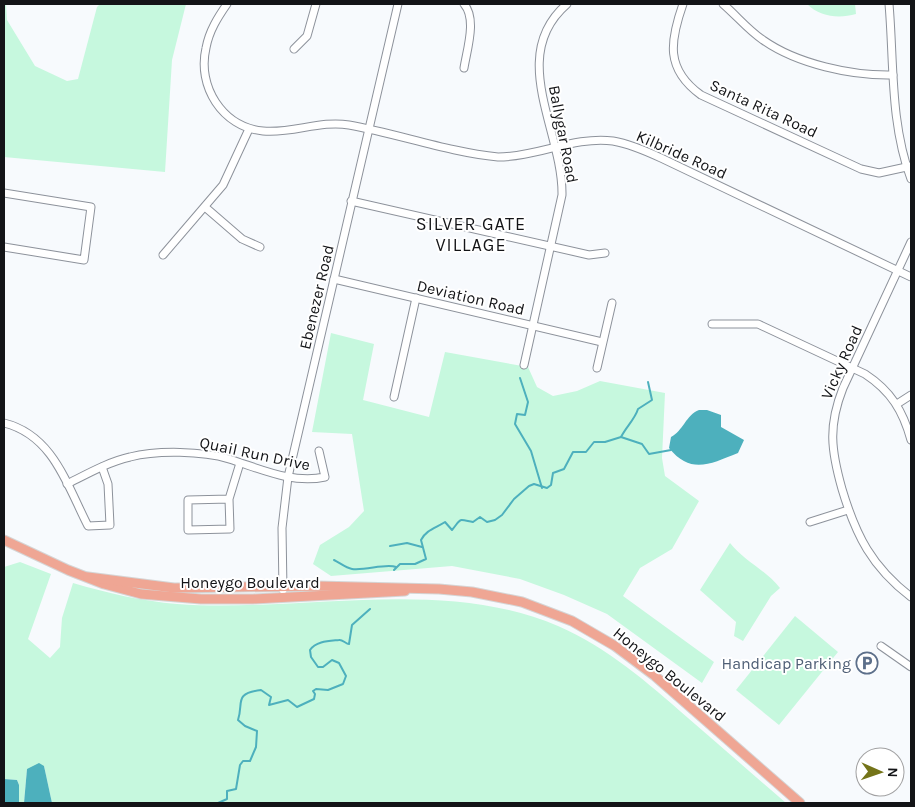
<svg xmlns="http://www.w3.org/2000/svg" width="915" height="807" font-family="Karla,sans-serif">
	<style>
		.green { fill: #c6f8de }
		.water { fill: #4db0bd }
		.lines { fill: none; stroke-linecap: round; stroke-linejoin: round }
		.stream { stroke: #4db0bd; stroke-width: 2 }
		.minor-casing { stroke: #8d929b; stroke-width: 9 }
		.major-casing { stroke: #d5d5d5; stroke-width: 11 }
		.minor { stroke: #fff; stroke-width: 7 }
		.major { stroke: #efa694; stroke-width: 9 }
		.labels { text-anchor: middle; stroke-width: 4; stroke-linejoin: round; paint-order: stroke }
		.street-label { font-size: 16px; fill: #131417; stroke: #fff }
		.service-label { font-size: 16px; fill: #4e5e75; stroke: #fff; text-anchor: end }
		.neighbourhood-label { font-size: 18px; letter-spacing: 1px; fill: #131417; stroke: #fff }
	</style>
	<rect width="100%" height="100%" fill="#f7fafd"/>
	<g class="green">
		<polygon points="4,4 6,4 7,20 35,66 67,81 78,79 97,7 100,4 186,4 172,60 165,172 4,157"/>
		<path d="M807 4H855L856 14C839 19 820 17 807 4Z"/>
		<polygon points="331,333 374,344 363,400 429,417 445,352 528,367 537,387 553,396 577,391 600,381 665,393 662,458 665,476 699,501 672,549 640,568 623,596 714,662 702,683 607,614 564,595 520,579 452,566 331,576 313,564 320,545 349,527 364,511 352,434 312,432"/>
		<path d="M730 543C744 561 766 570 780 588L771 596 743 641 734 636 736 622 700 590Z"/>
		<path d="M20 562 51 574 28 639 50 658 60 647 62 618 73 583C107 593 142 601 177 604 300 613 442 576 558 626 608 648 647 682 688 718 721 746 753 775 786 803H52L44 766 27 769 24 803H19V785L17 780 4 779V567Z"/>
		<polygon points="795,616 838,652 779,725 736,690"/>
	</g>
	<g class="water">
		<path d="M699 410H707L721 415V427L744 440 738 453C710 464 691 475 669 448L671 437C683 431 686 415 699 410Z"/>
		<polygon points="39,763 44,766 52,803 24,803 27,769"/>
		<polygon points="4,779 17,780 19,785 19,803 4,803"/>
	</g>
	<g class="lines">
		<g class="stream">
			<polyline points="520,378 528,402 525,415 517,414 515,424 531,451 542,488"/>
			<path d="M621 437C626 427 635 419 638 409L652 400 648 382"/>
			<polyline points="390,546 407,543 422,547"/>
			<path d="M334 560C340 563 346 568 352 569 365 571 386 563 396 567"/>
			<path d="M394 570 400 564H415L426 559 421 540C426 530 436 528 445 522L452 530C462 518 457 519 473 522L480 517 487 522 495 520 502 515 514 499 529 486 534 484 547 488 551 485 553 473 564 469 573 452H586L594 442H605L621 437 642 444 649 454 671 450"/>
			<path d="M218 803 227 799V791L236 789 240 765 243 761H250L256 747 257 731 245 726 238 720C244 702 233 694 261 690L271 697 269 705 288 700 297 707 314 699 315 694 313 691 316 689 328 690 343 684 346 676 339 663 332 660 323 667H318L311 657 310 650C316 641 329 641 339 640 342 639 346 644 349 644L352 625 370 609"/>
		</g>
		<g class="minor-casing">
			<g id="minor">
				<path d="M227 4C218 17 209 31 206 48 197 86 222 127 263 131 292 134 320 120 349 125 399 134 448 152 498 157 537 157 574 136 613 141 630 144 646 151 661 158L911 277"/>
				<path d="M683 4C670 41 665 69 701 95L861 169 879 173 911 166"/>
				<path d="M723 4C737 16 748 30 763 40 797 64 852 76 893 75"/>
				<path d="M889 4C894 62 890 123 911 179"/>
				<polyline points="294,49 307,36 316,4"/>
				<path d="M464 68C467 49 477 19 464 4"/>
				<polyline points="4,193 91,207 84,260 4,247"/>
				<polyline points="351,201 589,255 605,253"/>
				<polyline points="205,207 242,239 260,247"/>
				<path d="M911 242 843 388C828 426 831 450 842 489 856 536 872 567 911 597"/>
				<polyline points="163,255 223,185 249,129"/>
				<polyline points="334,279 602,342"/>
				<path d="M712 324H758L865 374C891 391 903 411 911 440"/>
				<path d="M524 365 562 195C563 131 507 56 567 4"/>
				<polyline points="597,368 612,303"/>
				<polyline points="394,397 416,298"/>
				<polyline points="897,404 911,395"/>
				<path d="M4 423C53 435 67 485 88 526L110 525 108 484 102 467"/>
				<path d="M67 484C87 474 108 462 130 457 157 450 203 451 229 459 261 469 292 484 325 477L319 451"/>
				<polyline points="229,499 188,500 188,530 230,529 229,499 240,463"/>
				<polyline points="810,522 848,510"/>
				<polyline points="283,590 282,528 288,477 398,4"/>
				<polyline points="881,646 911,667"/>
			</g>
		</g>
		<g class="major-casing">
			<g id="major">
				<polyline points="4,540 68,570 104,584 141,594 201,599 253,599 405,591"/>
				<polyline points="88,577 174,588 317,586 439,589 472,592 522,602 572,621 615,646 655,676 800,803"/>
			</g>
		</g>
		<use href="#minor" class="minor"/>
		<use href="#major" class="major"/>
	</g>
	<defs>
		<g id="parking-ring" transform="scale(1.125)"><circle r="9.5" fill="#fff" stroke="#5c6f8a" stroke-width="1.5"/><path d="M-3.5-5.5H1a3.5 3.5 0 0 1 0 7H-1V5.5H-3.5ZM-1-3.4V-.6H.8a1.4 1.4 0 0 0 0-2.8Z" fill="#5c6f8a"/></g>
	</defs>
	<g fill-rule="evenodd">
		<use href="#parking-ring" x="867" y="663"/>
	</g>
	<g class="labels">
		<g class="street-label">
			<text transform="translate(764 108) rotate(25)" y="6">Santa Rita Road</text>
			<text transform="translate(564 134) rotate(79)" y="6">Ballygar Road</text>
			<text transform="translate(682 154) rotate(24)" y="6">Kilbride Road</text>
			<text transform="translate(316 297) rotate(-77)" y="6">Ebenezer Road</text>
			<text transform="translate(471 297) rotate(13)" y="6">Deviation Road</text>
			<text transform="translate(841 362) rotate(-66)" y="6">Vicky Road</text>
			<text transform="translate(255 453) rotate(12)" y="6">Quail Run Drive</text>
			<text x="250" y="588">Honeygo Boulevard</text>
			<text transform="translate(670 674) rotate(39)" y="6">Honeygo Boulevard</text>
		</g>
		<g class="service-label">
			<text x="851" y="669">Handicap Parking</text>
		</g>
		<g class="neighbourhood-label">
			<text x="471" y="230">SILVER GATE<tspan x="471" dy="21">VILLAGE</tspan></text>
		</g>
	</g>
	<rect width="915" height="807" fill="none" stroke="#131417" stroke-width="10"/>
	<g transform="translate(880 772) rotate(92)"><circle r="24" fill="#ffffff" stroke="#a1a1a2"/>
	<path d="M0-4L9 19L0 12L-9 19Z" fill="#747419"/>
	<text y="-8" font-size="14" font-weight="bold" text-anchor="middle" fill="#131417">N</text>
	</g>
</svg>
